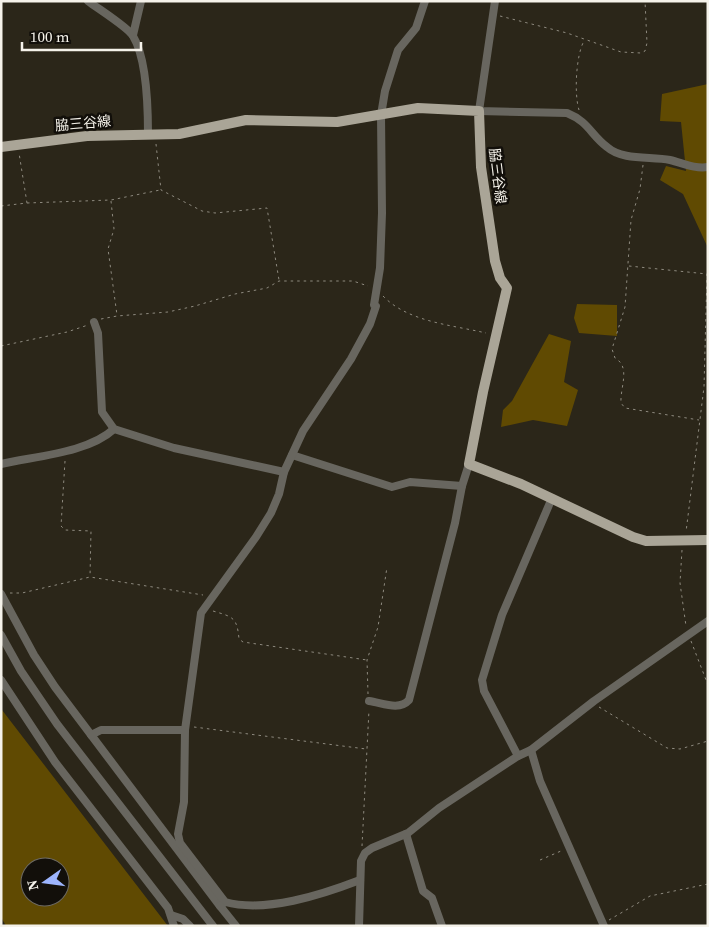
<svg xmlns="http://www.w3.org/2000/svg" width="709" height="927" font-family="'Source Serif 4','Noto Sans JP',serif">
	<style>
		.green { fill: #604a02; fill-rule: evenodd }
		.lines { fill: none; stroke-linecap: round; stroke-linejoin: round }
		.path { stroke: #8e8a7f; stroke-width: 1; stroke-dasharray: 2.5 4; stroke-linecap: butt }
		.minor { stroke: #68665f; stroke-width: 8 }
		.major { stroke: #aaa597; stroke-width: 10 }
		.labels { text-anchor: middle; stroke-width: 5; stroke-linejoin: round; paint-order: stroke }
		.street-label { font-size: 14px; fill: #f5f2ea; stroke: #120f0a }
	</style>
	<rect width="100%" height="100%" fill="#2b2619"/>
	<g class="green">
		<polygon points="708,84 708,248 683,194 660,180 666,166 686,171 681,122 660,121 662,94"/>
		<polygon points="577,304 617,305 617,336 579,333 574,318"/>
		<polygon points="549,334 571,341 564,382 578,390 567,426 533,420 501,427 503,410 512,401"/>
		<path d="M1 708 2 710 168 926H6L1 917ZM30 867H60V897H30Z"/>
	</g>
	<g class="lines">
		<g class="path">
			<polyline points="500,16 567,33 621,52 641,53 645,51 647,43 645,1"/>
			<path d="M579 110C574 94 576 55 584 41"/>
			<polyline points="156,144 161,190 202,211 215,213 267,208 279,280"/>
			<path d="M643 165 640 189 631 220 625 307 612 349 615 358C631 367 620 387 621 403L625 408 699 420"/>
			<polyline points="111,201 114,229 108,249 117,315"/>
			<polyline points="27,203 111,200 160,190"/>
			<polyline points="1,206 27,203 19,153"/>
			<polyline points="629,266 707,274 704,387 686,532"/>
			<path d="M383 296C408 322 452 325 486 333"/>
			<polyline points="101,319 117,316 168,312 195,306 235,294 267,288 279,281 353,281 368,286"/>
			<polyline points="1,346 67,332 88,325"/>
			<polyline points="65,461 61,526 65,530 91,531 90,577"/>
			<polyline points="682,550 680,583 686,626"/>
			<polyline points="10,593 22,593 90,577 203,595"/>
			<path d="M213 611C233 617 237 617 239 639L243 642 367 660"/>
			<polyline points="691,641 708,685"/>
			<polyline points="368,694 367,660 378,627 387,567"/>
			<polyline points="599,707 667,748 680,749 708,741"/>
			<polyline points="194,727 366,749"/>
			<polyline points="362,846 369,710"/>
			<polyline points="540,860 561,851"/>
			<polyline points="609,920 650,896 708,884"/>
		</g>
		<g class="minor">
			<path d="M88 1C97 8 129 28 133 36 147 59 148 107 148 134"/>
			<path d="M495 1 479 111 567 113C589 122 590 134 607 147 623 161 651 156 670 160 683 163 694 169 708 167"/>
			<polyline points="133,35 141,1"/>
			<polyline points="94,322 98,333 102,412 114,429 174,448 284,472"/>
			<polyline points="292,455 392,487 410,482 462,486"/>
			<path d="M1 464C36 456 88 453 114 429"/>
			<polyline points="1,594 34,655 55,687 220,906 225,902"/>
			<polyline points="1,635 21,671 57,724 213,926"/>
			<polyline points="1,680 55,762 168,908 174,926"/>
			<path d="M369 701C383 703 399 711 409 700L455 523 462 486 469 464"/>
			<polyline points="91,735 101,730 185,730"/>
			<polyline points="531,750 540,781 604,926"/>
			<polyline points="518,756 484,691 482,680 502,615 552,498"/>
			<polyline points="406,834 423,891 432,898 442,926"/>
			<path d="M360 880C321 895 266 913 225 902L180 843 178 834 184 802 185 730 201 613 256 537 271 513 279 494 284 472 303 431 351 359 370 324 376 306 374 305 380 268 382 213 381 115 385 91 398 50 416 28 425 1"/>
			<polyline points="220,906 236,926"/>
			<polyline points="171,915 183,919 190,926"/>
			<polyline points="359,926 361,861 365,853 372,848 408,833 439,808 518,756 531,750 594,701 708,621"/>
		</g>
		<polyline class="major" points="1,147 87,136 179,134 246,120 337,122 418,108 479,111 481,167 495,261 500,278 507,288 483,392 469,464 521,484 633,537 646,541 708,540"/>
	</g>
	<g class="labels">
		<g class="street-label">
			<text transform="translate(83 123) rotate(-5)" y="5">脇三谷線</text>
			<text transform="translate(498 176) rotate(83)" y="5">脇三谷線</text>
		</g>
	</g>
	<rect width="709" height="927" fill="none" stroke="#f5f2ea" stroke-width="5"/>
	<g transform="translate(45 882) rotate(256)"><circle r="24" fill="#120f0a" stroke="#6d6a64"/>
	<path d="M0-4L9 19L0 12L-9 19Z" fill="#9cb4fd"/>
	<text y="-8" font-size="14" font-weight="bold" text-anchor="middle" fill="#f5f2ea">N</text>
	</g>
	<path d="M22 42v8h119v-8" fill="none" stroke="#f5f2ea" stroke-width="2.5"/>
	<text x="30" y="42" font-size="15" fill="#f5f2ea" stroke="#120f0a" stroke-width="4" paint-order="stroke">100 m</text>
</svg>
